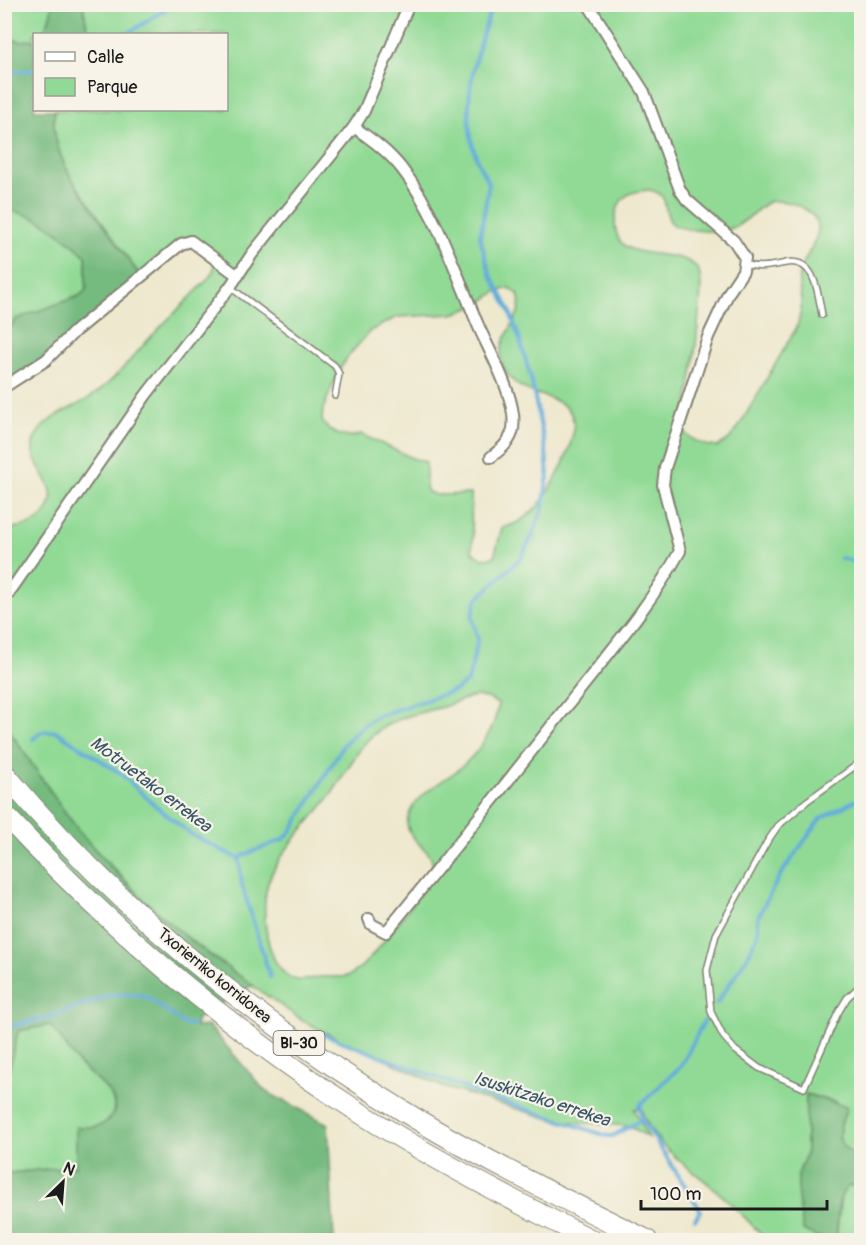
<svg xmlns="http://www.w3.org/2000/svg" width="866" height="1245" font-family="Pangolin,sans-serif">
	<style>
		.green { fill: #91da95; stroke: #567b58; stroke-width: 1.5; fill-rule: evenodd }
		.forest { fill: #74ba7e; stroke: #486b4d; stroke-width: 1.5 }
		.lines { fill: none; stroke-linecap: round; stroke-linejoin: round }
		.stream { stroke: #63acdb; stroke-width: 4 }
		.service-casing { stroke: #858275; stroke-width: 8 }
		.minor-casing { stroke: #858275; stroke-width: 14 }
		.motorway-casing { stroke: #858275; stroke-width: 22 }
		.service { stroke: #fff; stroke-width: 5 }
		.minor { stroke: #fff; stroke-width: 10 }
		.motorway { stroke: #fff; stroke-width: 20 }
		.labels { text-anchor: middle; stroke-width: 4.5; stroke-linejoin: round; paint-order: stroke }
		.shield { fill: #f7f3e8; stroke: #5e5c59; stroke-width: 1.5 }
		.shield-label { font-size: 15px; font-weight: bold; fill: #1c1c1c }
		.street-label { font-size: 16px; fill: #1c1c1c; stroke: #f7f3e8 }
		.water-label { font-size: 18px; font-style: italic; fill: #385668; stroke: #f7f3e8 }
	</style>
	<rect width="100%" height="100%" fill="#f7f3e8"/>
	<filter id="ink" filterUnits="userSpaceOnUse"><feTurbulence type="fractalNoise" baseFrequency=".0167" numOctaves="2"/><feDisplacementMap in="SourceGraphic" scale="12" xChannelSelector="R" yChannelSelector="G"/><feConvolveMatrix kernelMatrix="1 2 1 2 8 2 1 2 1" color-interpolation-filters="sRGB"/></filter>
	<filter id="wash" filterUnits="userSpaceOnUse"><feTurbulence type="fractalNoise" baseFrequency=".008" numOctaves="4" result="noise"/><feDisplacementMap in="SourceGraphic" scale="24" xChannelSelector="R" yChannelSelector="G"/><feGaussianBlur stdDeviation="1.35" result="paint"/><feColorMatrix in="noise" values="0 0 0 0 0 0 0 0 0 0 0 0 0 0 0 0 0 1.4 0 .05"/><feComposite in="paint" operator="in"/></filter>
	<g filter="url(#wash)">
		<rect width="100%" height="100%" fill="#eee8ce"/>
		<g class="green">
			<polygon points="5,5 53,5 48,23 42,34 34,34 34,40 21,41 5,39"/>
			<path d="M83 5H861L862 1157 848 1152 841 1146 839 1132 842 1121 836 1102 806 1094V1154L798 1175 804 1230 823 1240H767C751 1224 735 1207 718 1192 689 1166 653 1147 641 1108L634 1109 649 1138 630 1126 557 1121 443 1087 383 1058 346 1043 302 1020 244 980 163 919 90 844 71 821 5 725 4 529C21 527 39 526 48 509 64 481 19 463 37 434 50 413 78 408 96 393 115 379 131 359 147 341 167 320 188 300 208 279 216 268 217 263 210 251L186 245 141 277 72 179C60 158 51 134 55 110H226V34H88ZM648 190C670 193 662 206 670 221 676 232 721 233 732 228 747 223 756 208 770 201 782 200 796 203 806 210 835 227 803 253 799 276 798 283 800 291 801 299 802 309 800 317 797 327L738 428 729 439 717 447C704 446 692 440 682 431 690 392 696 353 699 313 700 301 703 285 699 272 690 249 641 259 624 245 611 235 613 206 626 196 632 191 640 191 648 190ZM509 288 518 294C527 319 494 337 502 363 514 400 555 390 570 412 584 434 550 495 533 511 524 520 514 525 502 528L494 557C486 559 478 558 472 551L473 535 471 518V494L436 495 428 492 426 487V462L412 458 361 434C348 440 333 435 324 424L322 420 323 409 339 370 350 354 370 331 397 317 452 314 476 306 496 292ZM477 696 490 699 498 704C496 729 478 753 459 769 442 783 414 794 408 818 402 841 437 849 432 868 427 888 368 967 350 975 341 979 329 976 319 977 311 978 304 982 297 980 265 972 260 909 268 883 276 855 313 819 331 795 343 778 352 758 366 742 386 719 415 714 443 707 454 703 465 698 477 696Z"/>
			<path d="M5 209C43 217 58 231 86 256V290L79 296 6 332 4 330V269L7 254 5 243Z"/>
			<path d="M49 1025C62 1037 67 1050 78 1063 90 1077 122 1092 112 1115 108 1123 101 1126 93 1127L76 1157 77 1166 10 1173 5 1171V1086L18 1031Z"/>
			<polygon points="850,1185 861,1190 861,1240 836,1240 841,1197 844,1190"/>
		</g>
		<g class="forest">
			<polygon points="53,5 83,5 88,34 42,34 48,23"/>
			<path d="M5 39 21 41 34 40V110H55C51 134 60 158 72 179L141 277 12 384 5 379 4 330 7 332 16 319 79 296 86 290V256C58 231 43 217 5 209Z"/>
			<path d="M5 725C34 764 58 807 90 844 137 898 194 947 253 985L197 1018 195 1027 209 1026 265 1091 328 1124 334 1240H5V1171L10 1173 76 1166V1127C89 1127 102 1129 111 1117 126 1095 89 1076 77 1062 67 1049 61 1036 49 1025L18 1031 5 1086Z"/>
			<path d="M806 1094 847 1107C838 1133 831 1146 861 1157V1190L850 1185C834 1196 839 1223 836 1240H823L803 1230 798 1198V1175L806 1154Z"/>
		</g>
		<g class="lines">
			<g class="stream">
				<polyline points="127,34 174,4"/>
				<polyline points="4,70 15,72 34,70"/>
				<polyline points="840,558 862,563"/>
				<path d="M33 739 41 732 56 731 120 773 157 807 192 835 239 859 242 856 284 839 292 830 344 744 359 729 375 717 456 690 468 681 478 639 472 618 476 600 520 559 531 539 542 511 548 476 546 452 531 379 520 340 509 309 490 274 480 237 489 183C453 129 472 61 493 4"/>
				<polyline points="239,859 242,885 270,977"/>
				<polyline points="717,1003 748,956 758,934 758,917 779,877 820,819 858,799 862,794"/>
				<polyline points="4,1028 50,1017 110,995 133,994 147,997 185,1025 193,1024"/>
				<polyline points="317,1034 325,1035 472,1091 607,1136 613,1136 642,1119 639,1106 681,1066 704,1021"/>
				<polyline points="642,1119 701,1211 695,1219"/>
			</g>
		</g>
	</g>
	<g filter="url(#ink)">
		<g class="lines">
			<g class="service-casing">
				<g id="service">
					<path d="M744 264C759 269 771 266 786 263 816 257 818 295 822 315"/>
					<polyline points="230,287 335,366 339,374 335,396"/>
					<polyline points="862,761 807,801 778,826 767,842 716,935 707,970 711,1012 723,1036 735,1050 759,1068 804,1088 838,1013 847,998 862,984"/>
				</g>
			</g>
			<g class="minor-casing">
				<g id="minor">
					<path d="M354 127C372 140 388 151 402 169 437 214 456 273 478 325 489 351 521 405 512 433 508 444 500 450 491 457"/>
					<polyline points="4,387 46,360 75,331 181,244 191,241 238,276"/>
					<polyline points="4,600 146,395 230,287 252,254 354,127 364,111 409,4"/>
					<path d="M369 919 371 924 386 932C448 857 508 781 568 705 607 655 650 606 680 551L663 485 665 468 708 337 729 292 743 271 745 258 734 241 687 200 680 190 644 92 588 4"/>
				</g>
			</g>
			<g class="motorway-casing">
				<g id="motorway">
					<path d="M4 773C118 910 261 1025 413 1117 489 1163 568 1201 647 1240"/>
					<path d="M4 814C108 926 225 1026 354 1109 430 1158 511 1200 592 1240"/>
				</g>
			</g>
			<use href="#service" class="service"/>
			<use href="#minor" class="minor"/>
			<use href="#motorway" class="motorway"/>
		</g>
	</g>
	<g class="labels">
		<rect class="shield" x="273.5" y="1031" width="51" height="24" rx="4.5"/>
		<g class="shield-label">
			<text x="299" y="1048">BI-30</text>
		</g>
		<g class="street-label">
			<text transform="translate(215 975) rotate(39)" y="6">Txorierriko korridorea</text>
		</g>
		<g class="water-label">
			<text transform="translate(151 784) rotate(37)" y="6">Motruetako errekea</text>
			<text transform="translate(542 1099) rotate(18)" y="6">Isuskitzako errekea</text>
		</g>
	</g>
	<rect width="866" height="1245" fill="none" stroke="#f7f3e8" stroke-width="24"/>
	<rect x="33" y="33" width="195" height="78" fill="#f7f3e8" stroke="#9f9d96" stroke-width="1.5"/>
	<rect x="45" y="52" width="30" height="9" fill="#ffffff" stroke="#9f9d96" stroke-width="1.5"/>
	<text x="87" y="63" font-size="18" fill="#1c1c1c">Calle</text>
	<rect x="45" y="78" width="30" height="18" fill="#91da95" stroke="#9f9d96" stroke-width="1.5"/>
	<text x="87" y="93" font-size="18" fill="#1c1c1c">Parque</text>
	<g transform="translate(63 1182) rotate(25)" stroke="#f7f3e8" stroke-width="4.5" paint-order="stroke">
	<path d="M0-4.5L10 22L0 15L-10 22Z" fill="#1c1c1c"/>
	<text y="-9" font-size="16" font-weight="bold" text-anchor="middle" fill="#1c1c1c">N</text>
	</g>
	<path d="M641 1200v9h186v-9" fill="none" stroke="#1c1c1c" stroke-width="3"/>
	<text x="650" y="1200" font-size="18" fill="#1c1c1c" stroke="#f7f3e8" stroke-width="4.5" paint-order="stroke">100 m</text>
</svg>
